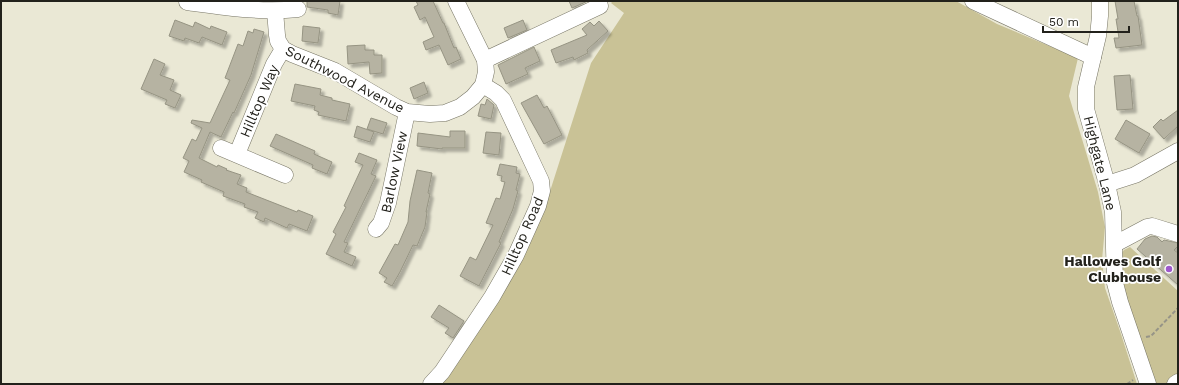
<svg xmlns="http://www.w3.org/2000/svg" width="1179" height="385" font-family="'Work Sans',sans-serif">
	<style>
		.green { fill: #c9c296 }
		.building { fill: #b6b3a2; stroke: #969483; filter: url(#shadow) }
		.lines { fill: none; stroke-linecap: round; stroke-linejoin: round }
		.minor-casing { stroke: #787666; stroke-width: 17 }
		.path { stroke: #969487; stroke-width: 2; stroke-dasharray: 4 2; stroke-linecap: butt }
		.minor { stroke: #fff; stroke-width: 16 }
		.poi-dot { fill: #9e58cc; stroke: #fff; stroke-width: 1.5 }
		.labels { text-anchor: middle; stroke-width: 3.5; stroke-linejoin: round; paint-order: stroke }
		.street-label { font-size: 14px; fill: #22211b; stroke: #fff }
		.poi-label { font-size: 14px; font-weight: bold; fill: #22211b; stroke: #fff; text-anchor: end }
	</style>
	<defs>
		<filter id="shadow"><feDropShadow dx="3.5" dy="3.5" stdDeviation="1" flood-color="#0004"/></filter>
	</defs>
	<rect width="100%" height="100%" fill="#eae8d5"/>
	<g class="green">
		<polygon points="613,1 956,1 997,24 1078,58 1069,96 1098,192 1105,227 1102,260 1105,288 1120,331 1137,384 440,384 544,210 591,63 624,13 611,3"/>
		<polygon points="1130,247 1178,291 1178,376 1168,384 1154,384 1120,289 1121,254 1124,250"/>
	</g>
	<g class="building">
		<polygon points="307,1 340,1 338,15 328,13 328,10 307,7"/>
		<polygon points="416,1 433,1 443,23 444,23 454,48 456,47 461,59 448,65 439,45 426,50 423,42 434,37 425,17 420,20 414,7 418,5"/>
		<polygon points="569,1 588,1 572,8"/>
		<polygon points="1115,1 1134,1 1137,16 1138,16 1142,45 1116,48 1114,38 1119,38 1116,19 1118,19"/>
		<polygon points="175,20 193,27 195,22 210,29 211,26 227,32 222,45 202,37 199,43 185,38 184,41 169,36"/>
		<polygon points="523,20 527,30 508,38 504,28"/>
		<polygon points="599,21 608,31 587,50 588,53 574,60 573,57 556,63 551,50 587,35 582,29 590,22 594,26"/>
		<polygon points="303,26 320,28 318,43 302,41"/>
		<polygon points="254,29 264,32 251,75 234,113 233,112 221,137 210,132 199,158 217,167 218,165 227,169 226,170 241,175 237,184 247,188 246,192 297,212 298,210 313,216 307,231 289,224 287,228 265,218 264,222 255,218 258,212 244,207 245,204 223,196 224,192 201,182 202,180 184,172 189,161 183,158 192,139 196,141 202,128 191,123 192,120 210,123 230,80 225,78 238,44 243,46 248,31 253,33"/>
		<polygon points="365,45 365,50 374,50 374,55 382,55 382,73 370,74 369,62 348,64 347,46"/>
		<polygon points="534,47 540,61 525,68 528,74 506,84 498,65"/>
		<polygon points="154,59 165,64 160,75 174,80 170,90 181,95 175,108 165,104 167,100 141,89"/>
		<polygon points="1130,75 1133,109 1117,110 1114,76"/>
		<polygon points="424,82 428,93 414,99 410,88"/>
		<polygon points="295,84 321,89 320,95 332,98 332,100 350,104 346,121 318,115 319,112 314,110 315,106 291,101"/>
		<polygon points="537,95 544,108 547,106 562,135 544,144 521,103"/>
		<polygon points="487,99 494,105 491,119 478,116 481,104 485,105"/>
		<polygon points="1178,110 1178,126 1164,139 1153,127 1161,119 1163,121"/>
		<polygon points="371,118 387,123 383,134 367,129"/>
		<polygon points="1126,120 1150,134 1139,153 1115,139"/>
		<polygon points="357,126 374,132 370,142 354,137"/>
		<polygon points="450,131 465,131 465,148 442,148 442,149 417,146 418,133 450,137"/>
		<polygon points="486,132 501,133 499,155 483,153"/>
		<polygon points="276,134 315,151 314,154 332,162 327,174 312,168 313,165 270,146"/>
		<polygon points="359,153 377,160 371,174 376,176 344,242 348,243 344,252 356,257 352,266 326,254 336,234 333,232 346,207 344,206 363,165 355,162"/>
		<polygon points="500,164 517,167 516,173 520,174 516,190 518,191 513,209 499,242 501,243 479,286 460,276 470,257 476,260 493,225 486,223 496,198 500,199 505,182 501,181 502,176 497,175"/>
		<polygon points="417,170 432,173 428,193 430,194 426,212 427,212 425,227 417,246 413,245 400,272 392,286 384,282 387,278 379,273 395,244 398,245 408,222 410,201"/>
		<polygon points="1152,236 1157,237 1162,242 1164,240 1178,243 1178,246 1174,250 1178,253 1178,285 1137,249 1145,239"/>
		<polygon points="439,305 464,321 453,338 445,333 449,328 431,317"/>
	</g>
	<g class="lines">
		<g class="minor-casing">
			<g id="minor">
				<polyline points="973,1 1093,57"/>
				<polyline points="1100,1 1100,16 1098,36 1086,87 1086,109 1107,184 1113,212 1115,283 1120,302 1148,384"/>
				<path d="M187 2C224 7 260 13 298 9"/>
				<polyline points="275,11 277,35 278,41 283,49 292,54 335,71 396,107 407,112 430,114 445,113 460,107 473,97 483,85 486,72 485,60 456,1"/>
				<polyline points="485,60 600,6"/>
				<polyline points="221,148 285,175"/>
				<polyline points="237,154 274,64 283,49"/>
				<polyline points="1107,184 1135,175 1178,151"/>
				<polyline points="376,229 381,223 388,203 407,112"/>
				<polyline points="1115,244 1147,227 1152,226 1178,234"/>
				<polyline points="431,384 442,372 492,297 516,255 538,206 542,191 541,181 503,100 496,93 483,85"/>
				<polyline points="1175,384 1178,382"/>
			</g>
		</g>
		<g class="path">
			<polyline points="1146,337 1151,336 1178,308"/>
			<polyline points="1127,384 1133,380"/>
		</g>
		<use href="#minor" class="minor"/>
	</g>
	<circle class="poi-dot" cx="1169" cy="269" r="4"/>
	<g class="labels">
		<g class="street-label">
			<text transform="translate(345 79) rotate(27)" y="5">Southwood Avenue</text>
			<text transform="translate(259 101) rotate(-67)" y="5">Hilltop Way</text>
			<text transform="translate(1100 163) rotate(76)" y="5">Highgate Lane</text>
			<text transform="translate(394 172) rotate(-78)" y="5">Barlow View</text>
			<text transform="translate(522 236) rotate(-66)" y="5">Hilltop Road</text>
		</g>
		<g class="poi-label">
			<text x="1161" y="266">Hallowes Golf<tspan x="1161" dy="16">Clubhouse</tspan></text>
		</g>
	</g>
	<rect width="1179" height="385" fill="none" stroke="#22211b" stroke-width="4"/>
	<path d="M1043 26v6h86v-6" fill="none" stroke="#22211b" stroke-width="2"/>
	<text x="1049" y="26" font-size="12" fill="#22211b" stroke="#ffffff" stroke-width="3" paint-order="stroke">50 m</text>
</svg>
